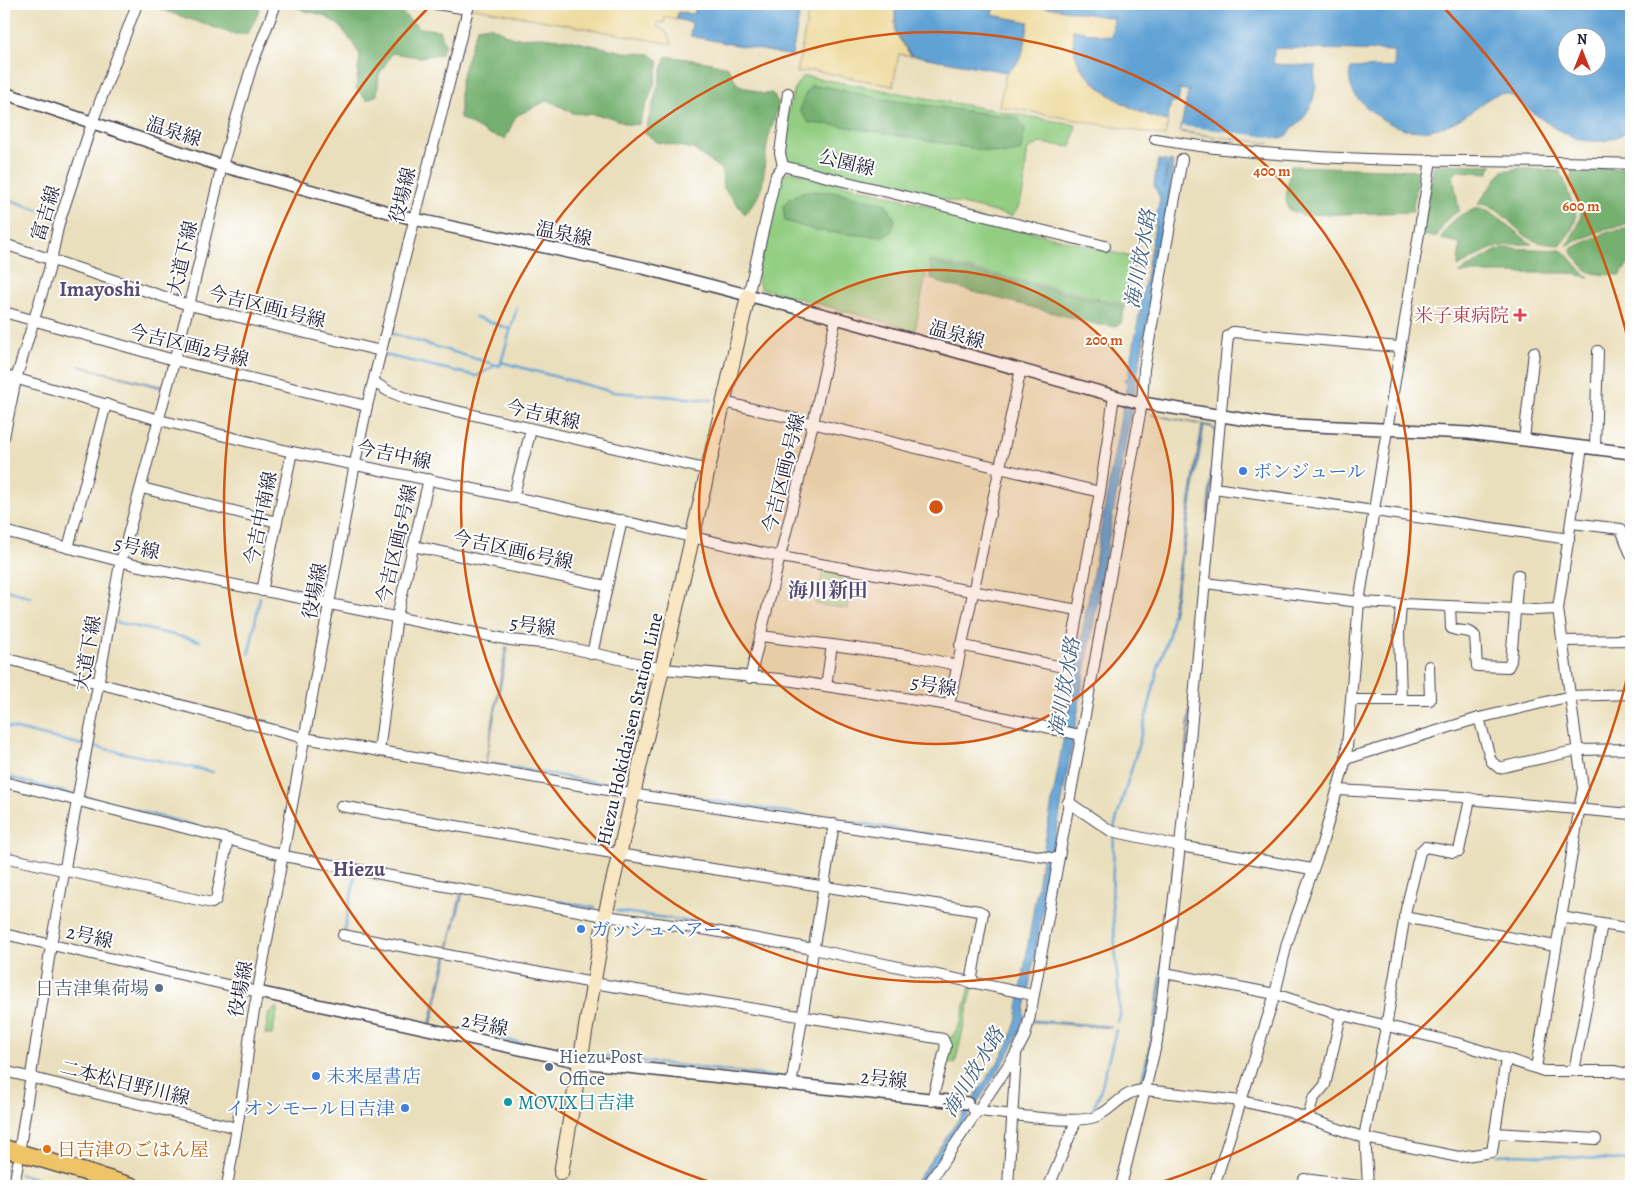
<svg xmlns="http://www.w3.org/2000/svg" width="1635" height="1190" font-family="Alegreya,'Noto Serif JP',serif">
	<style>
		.green { fill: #92cd81; stroke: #5a785e }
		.forest { fill: #75b06f; stroke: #4c6955 }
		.sand { fill: #eeda9e; stroke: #887e6c }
		.water { fill: #61a2d4; stroke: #426288; fill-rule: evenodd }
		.pier { fill: #eadfbc }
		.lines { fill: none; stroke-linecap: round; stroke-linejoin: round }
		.stream { stroke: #61a2d4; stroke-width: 2.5 }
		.minor-casing { stroke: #403e4e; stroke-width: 12 }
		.tertiary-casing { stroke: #403e4e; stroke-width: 14 }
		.secondary-casing { stroke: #403e4e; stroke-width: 16 }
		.trunk-casing { stroke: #403e4e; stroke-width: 19 }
		.minor { stroke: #fff; stroke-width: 10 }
		.tertiary { stroke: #fff; stroke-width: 11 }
		.secondary { stroke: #f9e7c3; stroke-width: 14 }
		.trunk { stroke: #efc469; stroke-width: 16 }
		.ring { fill: none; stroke: #d45411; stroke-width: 2.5 }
		.health-dot { fill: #e0444e; stroke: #fff; stroke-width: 2 }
		.shop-dot { fill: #3f7fe0; stroke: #fff; stroke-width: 2 }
		.service-dot { fill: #5c6f8a; stroke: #fff; stroke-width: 2 }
		.culture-dot { fill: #0f9aa8; stroke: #fff; stroke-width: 2 }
		.food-dot { fill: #e8710a; stroke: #fff; stroke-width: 2 }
		.labels { text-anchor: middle; stroke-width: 4; stroke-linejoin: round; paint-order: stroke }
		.street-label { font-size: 19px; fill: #22223b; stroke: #fff }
		.health-label { font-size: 19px; fill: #be3a42; stroke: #fff; text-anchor: end }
		.shop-label { font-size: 19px; fill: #366cbe; stroke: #fff; text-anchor: start }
		.service-label { font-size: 19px; fill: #4e5e75; stroke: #fff; text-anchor: end }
		.culture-label { font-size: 19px; fill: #0d838f; stroke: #fff; text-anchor: start }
		.food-label { font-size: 19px; fill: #c56008; stroke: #fff; text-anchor: start }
		.water-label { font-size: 20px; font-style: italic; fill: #3e5c80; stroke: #fff }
		.neighbourhood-label { font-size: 20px; font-weight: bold; fill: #574a73; stroke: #fff }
		.quarter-label { font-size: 21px; font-weight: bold; fill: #574a73; stroke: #fff }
		.centre { fill: #d45411; stroke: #fff; stroke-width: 2.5 }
		.ring-label { font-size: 15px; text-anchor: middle; font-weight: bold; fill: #d45411; stroke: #fff; stroke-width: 4; stroke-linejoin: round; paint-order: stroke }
	</style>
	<rect width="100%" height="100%" fill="#fff"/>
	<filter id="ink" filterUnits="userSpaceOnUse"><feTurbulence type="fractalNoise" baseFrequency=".02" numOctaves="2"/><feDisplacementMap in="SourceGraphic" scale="10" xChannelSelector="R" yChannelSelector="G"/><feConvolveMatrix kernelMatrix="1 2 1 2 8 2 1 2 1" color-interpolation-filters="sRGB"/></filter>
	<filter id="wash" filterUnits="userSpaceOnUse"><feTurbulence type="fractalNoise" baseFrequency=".0096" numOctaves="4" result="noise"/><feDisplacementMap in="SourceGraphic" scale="20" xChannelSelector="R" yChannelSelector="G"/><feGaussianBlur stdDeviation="1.12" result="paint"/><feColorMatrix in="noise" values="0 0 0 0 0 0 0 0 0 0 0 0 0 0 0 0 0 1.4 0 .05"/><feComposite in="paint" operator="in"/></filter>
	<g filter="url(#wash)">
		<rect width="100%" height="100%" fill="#eadfbc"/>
		<g class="green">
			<path d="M803 77H810L1076 125 1071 147 1040 143 1028 149C1024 167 1027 205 1011 216L787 161 784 155C786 136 788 88 803 77Z"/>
			<polygon points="791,171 1135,258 1125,304 929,260 915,330 760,288 757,276 780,178"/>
			<polygon points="823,568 854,573 848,609 815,604"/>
			<polygon points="970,986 973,987 955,1064 947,1062 937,1097 944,1038 952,1037 961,1022"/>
			<polygon points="278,1007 272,1035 265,1034 269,1013"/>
		</g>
		<g class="forest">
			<polygon points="153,4 261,4 256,18 247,34 233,34 157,8"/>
			<polygon points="291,4 362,4 402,13 419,28 439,30 445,44 441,54 419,57 392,53 379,75 377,95 367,100 356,89 360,55 352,42 340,26 323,15 305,11"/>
			<polygon points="490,26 513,38 542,37 568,40 624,52 650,54 659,61 655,82 639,124 629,125 607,116 573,113 548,100 516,116 505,139 488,134 460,118 460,86 463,71 477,28"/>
			<path d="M666 56 707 62 728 67 737 84 763 94 772 93 779 104C775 118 769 132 767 146 761 178 769 187 745 214L723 187 722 170 693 149 657 142 645 133Z"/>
			<polygon points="811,86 828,87 882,99 1018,118 1025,130 1021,150 1005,154 836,125 809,123 800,111 804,97"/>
			<polygon points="1434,164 1493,165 1490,167 1489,173 1458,171 1453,175 1459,211 1449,217 1436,237 1422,235"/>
			<path d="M1290 166 1416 170C1419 187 1413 195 1413 212L1302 215 1288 209 1286 198Z"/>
			<path d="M1571 167 1631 168V224L1608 228 1567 245C1574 233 1585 218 1579 204 1575 195 1570 188 1569 178L1572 177Z"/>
			<path d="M1520 168 1560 171 1561 176 1564 178C1570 210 1589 212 1560 245 1551 244 1542 244 1533 240 1515 232 1499 203 1478 204L1502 171Z"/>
			<polygon points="805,191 837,192 886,204 895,220 891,232 881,237 828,232 814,230 785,221 783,206 789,199"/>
			<path d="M1481 208C1500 216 1515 233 1532 244 1493 244 1491 248 1458 267L1460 243 1441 239C1449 221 1462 211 1481 208Z"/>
			<path d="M1631 228V261L1620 275C1590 274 1588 276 1571 251L1572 248 1608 232Z"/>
			<path d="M1506 248 1560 250C1573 256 1577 270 1589 277L1568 273H1459L1497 250Z"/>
			<polygon points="930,262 1125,306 1121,323 1115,326 1099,325 940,283 930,278"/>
		</g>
		<g class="sand">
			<polygon points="453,4 687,4 685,13 678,12 676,19 665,17 664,23 658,22 657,26 667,33 672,44"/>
			<polygon points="810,4 895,4 895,33 911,56 899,54 893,86 816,71 806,71 797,73"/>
			<path d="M994 4H1028L1114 19 1111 36 1073 30C1073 42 1074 53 1079 64 1092 90 1140 116 1168 121L1165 136 999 106 1006 72C1025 64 1025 40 1029 22L992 15Z"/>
		</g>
		<g class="water">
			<polygon points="696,4 715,4 763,13 766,5 762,4 801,4 792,56 690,36 692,23 677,19 678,12 694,14"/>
			<path d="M895 4H994L992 15 1028 22C1025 40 1025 63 1006 72L911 55 896 33Z"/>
			<path d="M1030 4H1631V130C1621 135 1610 141 1598 141 1566 144 1535 113 1511 95 1496 89 1486 101 1474 110 1434 138 1401 139 1364 105 1352 94 1347 83 1351 68L1394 67 1395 51 1274 48V64L1316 66 1314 71 1316 86 1312 104 1302 120 1292 128 1288 135 1269 143 1180 132 1188 92 1191 91 1178 89 1180 91 1178 103 1171 102 1167 121C1137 114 1089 88 1077 58 1073 49 1074 39 1073 30L1111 37 1114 18ZM1568 38H1598V68H1568Z"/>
			<path d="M1158 160 1167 161 1164 187 1169 161 1173 162 1169 198 1024 1015 1027 1017 1026 1020 1023 1019C1015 1049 998 1071 981 1097 961 1127 940 1156 919 1186H913L998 1062 1009 1043 1016 1021 1039 875 1127 383 1123 379 1128 378 1160 198 1154 185Z"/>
			<polygon points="79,366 161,386 161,388"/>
			<polygon points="1148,414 1211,426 1217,431 1180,820 1155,1045 1119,1186 1117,1186 1154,1025 1179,820 1215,431 1211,427 1204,426 1173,616 1171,616 1202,425"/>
			<polygon points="506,646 508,647 485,765"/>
			<polygon points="461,892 463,893 448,953 447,953"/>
			<polygon points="446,956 448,956 431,1026 429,1026"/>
			<polygon points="1033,1020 1111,1026 1111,1028 1033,1022"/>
		</g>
		<g class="pier">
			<polygon points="1027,4 1113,19 1111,36 1072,29 1109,34 1112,20"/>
			<polygon points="690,37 791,57 791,58 690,39"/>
			<polygon points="1275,49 1393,52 1393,67 1350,66 1392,65 1392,54 1277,51 1276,62 1318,65 1274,63"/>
			<polygon points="1182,126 1269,137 1281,140 1271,143 1215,136 1181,131"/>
		</g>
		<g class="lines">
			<g class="stream">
				<polyline points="89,148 94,133"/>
				<polyline points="4,198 55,215"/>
				<polyline points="475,317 510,329"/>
				<polyline points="390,333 500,366 517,307"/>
				<polyline points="385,355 477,376 496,365"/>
				<polyline points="501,362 613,392 712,400"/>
				<polyline points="75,544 82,546"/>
				<polyline points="4,589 31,597"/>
				<polyline points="116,622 200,641"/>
				<polyline points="249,654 260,597"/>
				<polyline points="4,726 83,745"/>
				<polyline points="92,744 92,746 213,772"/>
				<polyline points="493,764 623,787"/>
				<polyline points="4,776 75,795"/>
				<polyline points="643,790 968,840"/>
				<polyline points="83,795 82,796 211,830"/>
				<path d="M1114 828C1129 777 1145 727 1156 676 1161 654 1172 635 1172 613"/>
				<polyline points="1114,834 1112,900 1120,1015 1118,1022"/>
				<polyline points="470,885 595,908"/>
				<polyline points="616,911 701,923 750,932"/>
				<polyline points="346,932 344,930 355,877"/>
				<polyline points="497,1038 569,1053"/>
				<polyline points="591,1055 787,1078"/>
				<polyline points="1020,1070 1021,1057"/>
				<polyline points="796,1079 821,1082"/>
				<polyline points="1091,1114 1100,1093 1116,1030"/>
				<polyline points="1497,1155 1519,1154 1631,1161"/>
				<polyline points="4,1169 13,1172"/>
				<polyline points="20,1174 66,1186"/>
			</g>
		</g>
	</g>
	<g filter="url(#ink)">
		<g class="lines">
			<g class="minor-casing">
				<g id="minor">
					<path d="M1155 139C1312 167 1472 158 1631 164"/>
					<polyline points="783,166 780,153 788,93"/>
					<polyline points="4,244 189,305 381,351"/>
					<polyline points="748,296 776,175 783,166 1105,246"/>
					<polyline points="4,312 174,360 367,406"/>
					<polyline points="4,375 159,420 292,452 547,504 781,557 1078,610"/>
					<polyline points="374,382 388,391 410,400 709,470"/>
					<polyline points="724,402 1100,492"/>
					<polyline points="4,437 16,379 49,270 59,223 92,123 137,4"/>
					<polyline points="1524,439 1534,352"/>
					<polyline points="1595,448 1598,351"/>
					<polyline points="142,488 277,522"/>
					<polyline points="1214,488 1569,539"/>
					<polyline points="513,498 531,430"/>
					<polyline points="1572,523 1621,529 1631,555"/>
					<polyline points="4,531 135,565 510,640 553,644 663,669 780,679 949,705 1080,735"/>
					<polyline points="413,546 606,586"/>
					<polyline points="68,548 106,404"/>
					<polyline points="1205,583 1359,602 1535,610 1558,609"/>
					<polyline points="262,591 292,452"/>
					<path d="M1450 606 1451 628C1458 633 1469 628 1475 636L1477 666 1508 667 1511 661 1518 575"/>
					<polyline points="761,636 832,645 826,686"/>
					<polyline points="1563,641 1631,640"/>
					<polyline points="832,645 914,656 956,665"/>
					<polyline points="960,645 1067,668"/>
					<polyline points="592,654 622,520"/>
					<polyline points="4,658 304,738 631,794 1058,859"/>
					<polyline points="750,678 813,423 836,318"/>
					<polyline points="1351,700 1430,700 1429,666"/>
					<polyline points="1401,700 1399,632 1401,604"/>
					<polyline points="949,705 1021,369"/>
					<polyline points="1479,718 1491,761 1499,768 1578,750 1631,749"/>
					<polyline points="1056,730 1100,492 1114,396"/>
					<polyline points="379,751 397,616 429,479"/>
					<polyline points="1346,759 1479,718 1571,696 1631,694"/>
					<polyline points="4,782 228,839 284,856 605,916 709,930 813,949 1033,995"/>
					<polyline points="1338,790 1464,797 1478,800 1631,814"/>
					<polyline points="1068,802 1111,831 1180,846 1312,869"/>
					<polyline points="341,806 618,854 979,911 983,913 971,983"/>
					<polyline points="4,857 212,903 216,900 228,839"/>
					<polyline points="1404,917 1555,946"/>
					<polyline points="1561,917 1631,929"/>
					<polyline points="4,934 258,992"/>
					<polyline points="343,935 593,983 943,1039 946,1046 932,1101"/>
					<polyline points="1165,973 1275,994 1334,1013 1461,1044 1544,1071 1615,1071 1631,1075"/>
					<polyline points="1536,1068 1583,788 1558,609 1582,447"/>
					<polyline points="4,1071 237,1128"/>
					<polyline points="1574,1071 1602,924"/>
					<polyline points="791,1086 834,824"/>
					<path d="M973 1109 978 1111C1004 1113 1074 1125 1095 1117 1114 1110 1122 1090 1145 1090L1241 1101 1289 1112 1365 1138 1459 1157 1492 1152 1506 1059"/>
					<polyline points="1308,1118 1313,1099 1325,1085 1341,1015"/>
					<polyline points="1495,1133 1596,1139"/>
					<polyline points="19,1153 51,945 119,569 189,305 222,166 252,65 276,4"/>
					<polyline points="14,1186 18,1163"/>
					<polyline points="227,1186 244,1086 250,1033 355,463 367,406 468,9 436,4"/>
					<polyline points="927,1186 1015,1055 1025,1036 1030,1016 1142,403 1144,369 1182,159"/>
					<polyline points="1008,1186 1016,1054"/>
					<polyline points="1049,1186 1076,1121"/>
					<polyline points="1121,1186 1157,1041 1180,846 1228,336 1233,332 1399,347"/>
					<polyline points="1214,1186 1275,994 1287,943 1322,844 1346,759 1359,602 1431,160"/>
					<polyline points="1303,1186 1304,1179 1359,1186"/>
					<polyline points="1368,1186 1365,1132 1386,1027 1406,909 1420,852 1425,847 1453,852 1459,851 1470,799"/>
				</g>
			</g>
			<g class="tertiary-casing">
				<g id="tertiary">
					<polyline points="4,93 222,166 414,219 643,268 836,318 1136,402 1272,424 1468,433 1631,453"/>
					<polyline points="258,992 580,1062 967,1103"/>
				</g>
			</g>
			<g class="secondary-casing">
				<polyline id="secondary" points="561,1173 605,916 748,296"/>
			</g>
			<g class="trunk-casing">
				<polyline id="trunk" points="4,1148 132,1186"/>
			</g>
			<use href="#minor" class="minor"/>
			<use href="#tertiary" class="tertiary"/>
			<use href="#secondary" class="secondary"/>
			<use href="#trunk" class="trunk"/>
		</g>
	</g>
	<circle cx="936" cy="507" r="237" fill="#d45411" fill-opacity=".12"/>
	<g class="ring">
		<circle cx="936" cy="507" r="237"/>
		<circle cx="936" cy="507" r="475"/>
		<path d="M1631 661A712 712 0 0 1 1150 1186M722 1186A712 712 0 0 1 428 8M1444 8A712 712 0 0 1 1631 353"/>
	</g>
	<path class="health-dot" d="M1517.5 307.5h5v5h5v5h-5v5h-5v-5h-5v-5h5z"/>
	<g class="shop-dot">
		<circle cx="1243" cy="471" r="5"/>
		<circle cx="581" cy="929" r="5"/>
		<circle cx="316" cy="1076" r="5"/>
		<circle cx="405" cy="1108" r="5"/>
	</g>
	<g class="service-dot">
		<circle cx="159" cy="988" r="5"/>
		<circle cx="549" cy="1067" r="5"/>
	</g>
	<circle class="culture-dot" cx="508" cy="1102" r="5"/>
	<circle class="food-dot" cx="47" cy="1149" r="5"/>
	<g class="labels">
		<g class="street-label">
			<text transform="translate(174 131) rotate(18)" y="7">温泉線</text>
			<text transform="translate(847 162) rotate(14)" y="7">公園線</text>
			<text transform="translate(402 195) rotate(-76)" y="7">役場線</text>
			<text transform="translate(45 213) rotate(-73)" y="7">富吉線</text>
			<text transform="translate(564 233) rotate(12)" y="7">温泉線</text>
			<text transform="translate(182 258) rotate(-77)" y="7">大道下線</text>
			<text transform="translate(267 306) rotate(14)" y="7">今吉区画1号線</text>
			<text transform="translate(957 334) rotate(16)" y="7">温泉線</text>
			<text transform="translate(189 345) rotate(14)" y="7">今吉区画2号線</text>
			<text transform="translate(543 414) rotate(13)" y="7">今吉東線</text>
			<text transform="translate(394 454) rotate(12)" y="7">今吉中線</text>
			<text transform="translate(783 473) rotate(-76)" y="7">今吉区画9号線</text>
			<text transform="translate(260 518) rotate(-78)" y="7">今吉中南線</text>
			<text transform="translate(396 544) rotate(-77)" y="7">今吉区画5号線</text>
			<text transform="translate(137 547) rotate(13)" y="7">5号線</text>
			<text transform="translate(513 549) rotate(12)" y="7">今吉区画6号線</text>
			<text transform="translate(314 591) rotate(-79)" y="7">役場線</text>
			<text transform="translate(533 625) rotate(8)" y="7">5号線</text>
			<text transform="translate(87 653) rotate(-80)" y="7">大道下線</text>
			<text transform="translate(934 685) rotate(10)" y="7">5号線</text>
			<text transform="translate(629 729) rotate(-77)" y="7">Hiezu Hokidaisen Station Line</text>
			<text transform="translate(90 936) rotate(13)" y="7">2号線</text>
			<text transform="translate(240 989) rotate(-79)" y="7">役場線</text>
			<text transform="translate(485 1024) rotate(12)" y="7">2号線</text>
			<text transform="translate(884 1078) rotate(6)" y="7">2号線</text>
			<text transform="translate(125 1082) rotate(14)" y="7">二本松日野川線</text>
		</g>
		<g class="health-label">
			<text x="1509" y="322">米子東病院</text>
		</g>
		<g class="shop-label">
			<text x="1253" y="478">ボンジュール</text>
			<text x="591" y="936">ガッシュヘアー</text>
			<text x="326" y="1083">未来屋書店</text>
			<text x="395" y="1115" text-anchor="end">イオンモール日吉津</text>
		</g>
		<g class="service-label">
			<text x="149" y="995">日吉津集荷場</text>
			<text x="559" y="1063" text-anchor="start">Hiezu Post<tspan x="559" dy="22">Office</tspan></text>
		</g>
		<g class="culture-label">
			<text x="518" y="1109">MOVIX日吉津</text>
		</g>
		<g class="food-label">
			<text x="57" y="1156">日吉津のごはん屋</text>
		</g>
		<g class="water-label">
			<text transform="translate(1140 259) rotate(-80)" y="7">海川放水路</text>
			<text transform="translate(1064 687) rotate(-80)" y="7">海川放水路</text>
			<text transform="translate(973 1072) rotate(-59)" y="7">海川放水路</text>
		</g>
		<g class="neighbourhood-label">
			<text x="828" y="597">海川新田</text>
		</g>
		<g class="quarter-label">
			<text x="100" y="296">Imayoshi</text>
			<text x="359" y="876">Hiezu</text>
		</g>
	</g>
	<circle cx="936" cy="507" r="8" class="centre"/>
	<g class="ring-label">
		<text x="1272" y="176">400 m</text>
		<text x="1581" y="211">600 m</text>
		<text x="1104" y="345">200 m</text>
	</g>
	<rect width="1635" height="1190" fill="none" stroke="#fff" stroke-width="20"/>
	<g transform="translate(1582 52)"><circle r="24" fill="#ffffff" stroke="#a7a7b1"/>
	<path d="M0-4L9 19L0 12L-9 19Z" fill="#c8321e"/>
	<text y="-8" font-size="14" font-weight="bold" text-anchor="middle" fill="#22223b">N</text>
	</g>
</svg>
